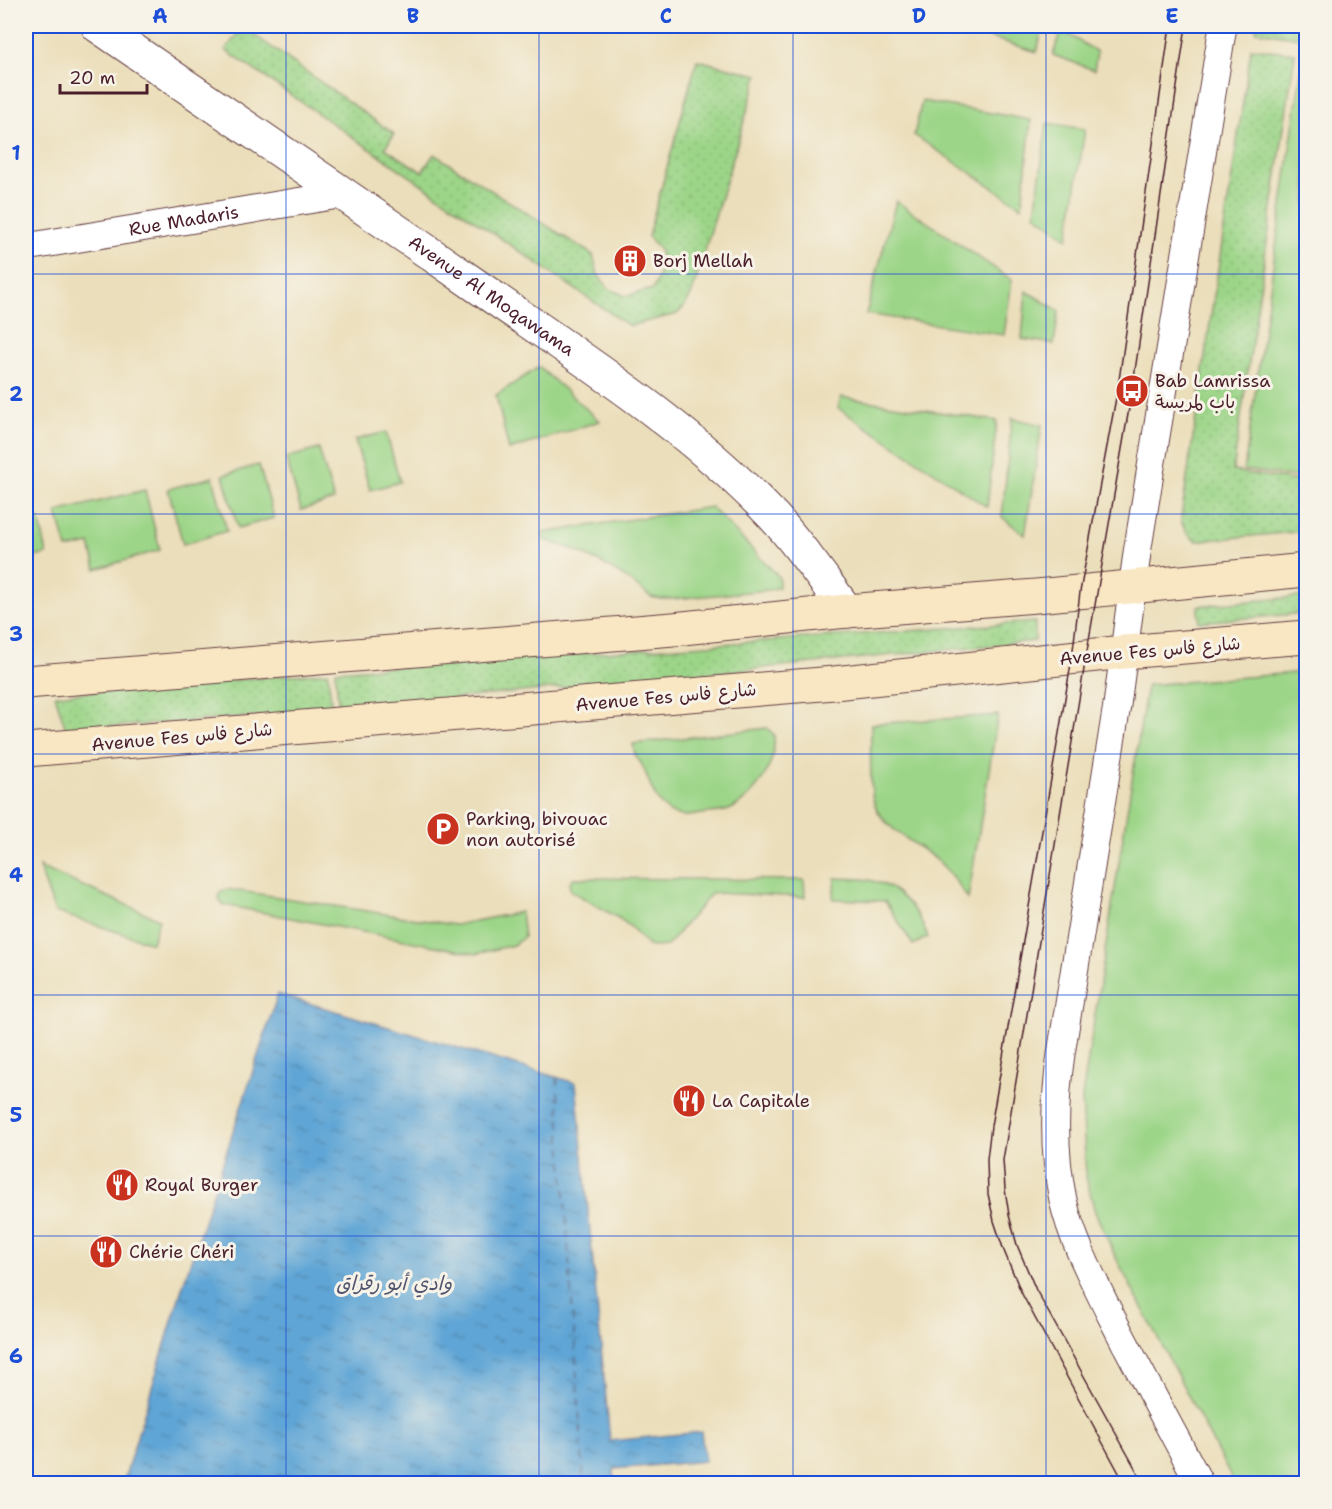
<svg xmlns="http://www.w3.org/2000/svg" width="1332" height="1509" font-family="'Shantell Sans','Playpen Sans Arabic',sans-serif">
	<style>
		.grass { fill: url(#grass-dots); stroke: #737a5a; stroke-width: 1.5 }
		.garden { fill: #9cd588; stroke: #737a5a; stroke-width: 1.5 }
		.water { fill: url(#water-ripples); stroke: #546280; stroke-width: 1.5 }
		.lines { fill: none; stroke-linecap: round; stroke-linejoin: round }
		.ferry { stroke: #52556f; stroke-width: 1.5; stroke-dasharray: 8 6; stroke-linecap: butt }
		.minor-casing { stroke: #623c40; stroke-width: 29 }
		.tertiary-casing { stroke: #623c40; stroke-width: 35 }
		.secondary-casing { stroke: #623c40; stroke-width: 35 }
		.minor { stroke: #fff; stroke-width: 27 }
		.tertiary { stroke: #fff; stroke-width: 33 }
		.secondary { stroke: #f9e7c3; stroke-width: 33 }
		.tram { stroke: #4a1f2b; stroke-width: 1.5 }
		.grid { fill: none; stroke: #1d4ed8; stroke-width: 1.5; stroke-opacity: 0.55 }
		.labels { text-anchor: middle; stroke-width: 6; stroke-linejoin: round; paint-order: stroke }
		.street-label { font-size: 18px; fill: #4a1f2b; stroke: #f7f3e8 }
		.poi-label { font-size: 18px; fill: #4a1f2b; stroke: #f7f3e8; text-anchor: start }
		.water-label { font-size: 20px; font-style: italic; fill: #52556f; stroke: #f7f3e8 }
		.neatline { fill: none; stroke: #1d4ed8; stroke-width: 2 }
		.grid-label { font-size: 20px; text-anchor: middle; font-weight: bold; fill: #1d4ed8 }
	</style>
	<defs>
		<pattern id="grass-dots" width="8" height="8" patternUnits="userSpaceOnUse" patternTransform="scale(1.5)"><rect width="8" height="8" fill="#9cd588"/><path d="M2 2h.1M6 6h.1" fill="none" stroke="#88b676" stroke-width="1.8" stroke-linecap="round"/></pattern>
		<pattern id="water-ripples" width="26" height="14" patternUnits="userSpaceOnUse" patternTransform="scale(1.5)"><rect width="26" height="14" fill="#5fa5d5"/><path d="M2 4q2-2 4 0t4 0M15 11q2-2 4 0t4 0" fill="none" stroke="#5086ad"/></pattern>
	</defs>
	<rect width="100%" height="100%" fill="#f7f3e8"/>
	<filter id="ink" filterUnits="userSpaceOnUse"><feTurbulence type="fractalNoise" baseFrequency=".0167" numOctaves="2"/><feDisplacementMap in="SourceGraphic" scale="12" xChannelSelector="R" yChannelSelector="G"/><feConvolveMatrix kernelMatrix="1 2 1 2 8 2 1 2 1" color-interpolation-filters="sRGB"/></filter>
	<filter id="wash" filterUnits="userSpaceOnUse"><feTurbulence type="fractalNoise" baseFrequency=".008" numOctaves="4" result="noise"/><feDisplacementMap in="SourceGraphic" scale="24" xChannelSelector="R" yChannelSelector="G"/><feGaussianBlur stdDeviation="1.35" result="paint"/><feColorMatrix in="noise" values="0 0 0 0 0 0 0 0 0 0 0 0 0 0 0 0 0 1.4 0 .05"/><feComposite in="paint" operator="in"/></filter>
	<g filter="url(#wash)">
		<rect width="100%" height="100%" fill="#ebdeba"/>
		<g class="grass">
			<polygon points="1257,26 1306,26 1306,39 1256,31"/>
			<polygon points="243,27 394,134 385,148 422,172 434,154 593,255 598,275 609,289 626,296 653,289 661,270 660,250 648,236 697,60 758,75 692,293 685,306 677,314 629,326 225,50"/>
			<path d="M1251 48 1295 53 1233 471 1306 482V531L1197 541C1187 536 1183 529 1181 518Z"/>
			<polygon points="1306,596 1306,613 1199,622 1198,606"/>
			<polygon points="1035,622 1035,641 339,710 335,671"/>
			<polygon points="328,672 332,711 66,730 55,695"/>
		</g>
		<g class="garden">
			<polygon points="953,26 1043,26 1037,52"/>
			<polygon points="1061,30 1097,52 1094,70 1053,55"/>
			<polygon points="1302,65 1306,65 1306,478 1244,470"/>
			<polygon points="922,101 1031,120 1022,207 914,135"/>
			<polygon points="1047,123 1085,129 1068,239 1035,214"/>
			<polygon points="896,201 1012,280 1004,335 866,314"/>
			<polygon points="1026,291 1059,311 1054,344 1022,339"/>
			<polygon points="539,367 600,421 509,450 496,395"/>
			<polygon points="841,397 997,421 987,507 838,408"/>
			<polygon points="1012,418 1042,425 1025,535 1002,517"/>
			<polygon points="386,432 400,482 370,490 355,440"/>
			<polygon points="319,449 334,500 301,510 286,458"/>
			<polygon points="259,465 274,518 238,528 223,475"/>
			<polygon points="213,477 227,531 183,544 168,489"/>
			<polygon points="145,490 160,550 96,569 90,544 67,549 57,512"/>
			<polygon points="711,507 779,577 779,587 769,590 673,599 661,599 651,597 626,578 600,562 572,549 544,540 543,533"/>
			<polygon points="39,518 47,554 26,559 26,521"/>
			<polygon points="1306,672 1306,1483 1234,1483 1117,1260 1095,1212 1086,1177 1082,1097 1147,685"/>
			<path d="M998 715 968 899C959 886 951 873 939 862 919 843 880 830 873 799 869 778 871 746 871 724Z"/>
			<path d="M767 728 774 735C777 763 758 793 733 808 725 813 711 812 701 814 691 816 680 818 670 812 654 803 650 781 642 765 641 762 638 760 637 758 634 754 634 749 633 744Z"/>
			<polygon points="39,867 159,919 152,943 55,912"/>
			<polygon points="573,878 804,880 805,897 714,893 710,895 667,946 655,947 648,946 632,928 620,919 571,891 569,884"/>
			<path d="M835 878C846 879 858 878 869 880 898 885 918 910 928 937L913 945 885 901 833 899Z"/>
			<path d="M227 889 455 925 521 912 524 937 513 945 476 954 224 905C219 902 218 898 220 893Z"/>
		</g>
		<polygon class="water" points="278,994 576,1083 610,1441 701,1432 705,1461 614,1469 614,1484 123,1483 182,1288"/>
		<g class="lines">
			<polyline class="ferry" points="557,1077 584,1484"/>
		</g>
	</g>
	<g filter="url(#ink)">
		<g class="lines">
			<g class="minor-casing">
				<g id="minor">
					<path id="s1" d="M26 247 344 194"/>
					<path d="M1200 1484C1170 1427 1139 1371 1110 1314 1092 1277 1072 1240 1063 1200 1053 1152 1054 1102 1061 1054L1117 705 1137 553 1223 26"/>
				</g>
			</g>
			<g class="tertiary-casing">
				<g id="tertiary">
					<path id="s2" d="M98 26C223 111 349 197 474 284 577 356 686 424 773 516 800 545 823 579 847 611"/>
				</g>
			</g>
			<g class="secondary-casing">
				<g id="secondary">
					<polyline points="26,682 673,629 847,611 1036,596 1306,570"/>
					<polyline points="26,750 834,683 1124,652 1306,637"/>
				</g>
			</g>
			<use href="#minor" class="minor"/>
			<use href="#tertiary" class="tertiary"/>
			<use href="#secondary" class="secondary"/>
			<g class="tram">
				<polyline points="1125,1484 1022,1294 1004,1251 994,1221 988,1194 987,1159 991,1126 1072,658 1080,592 1118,387 1170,26"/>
				<polyline points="1144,1484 1036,1290 1017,1245 1009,1215 1005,1189 1003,1160 1086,657 1132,391 1186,26"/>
			</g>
		</g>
	</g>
	<path class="grid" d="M286 26V1484M539 26V1484M793 26V1484M1046 26V1484M26 274H1306M26 514H1306M26 754H1306M26 995H1306M26 1236H1306"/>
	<defs>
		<g id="building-disc" transform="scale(1.725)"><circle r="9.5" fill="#c8321e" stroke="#f7f3e8"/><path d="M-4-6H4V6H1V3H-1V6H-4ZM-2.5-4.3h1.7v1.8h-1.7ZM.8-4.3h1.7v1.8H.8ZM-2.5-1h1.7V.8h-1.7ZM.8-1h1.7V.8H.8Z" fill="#fff"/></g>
		<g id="bus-disc" transform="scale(1.725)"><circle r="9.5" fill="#c8321e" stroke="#f7f3e8"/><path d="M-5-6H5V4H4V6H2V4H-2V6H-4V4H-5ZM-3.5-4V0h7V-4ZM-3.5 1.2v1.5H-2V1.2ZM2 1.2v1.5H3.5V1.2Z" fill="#fff"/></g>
		<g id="parking-disc" transform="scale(1.725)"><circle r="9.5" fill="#c8321e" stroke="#f7f3e8"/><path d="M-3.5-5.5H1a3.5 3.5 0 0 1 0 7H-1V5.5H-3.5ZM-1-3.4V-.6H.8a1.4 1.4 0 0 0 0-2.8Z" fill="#fff"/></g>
		<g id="restaurant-disc" transform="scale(1.725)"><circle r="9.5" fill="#c8321e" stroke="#f7f3e8"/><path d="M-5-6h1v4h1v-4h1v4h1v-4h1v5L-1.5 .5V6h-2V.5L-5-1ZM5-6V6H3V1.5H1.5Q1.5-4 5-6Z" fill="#fff"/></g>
	</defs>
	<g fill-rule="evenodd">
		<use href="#building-disc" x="630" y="261"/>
		<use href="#bus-disc" x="1132" y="391"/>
		<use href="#parking-disc" x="443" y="829"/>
		<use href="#restaurant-disc" x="689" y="1101"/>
		<use href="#restaurant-disc" x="122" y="1185"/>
		<use href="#restaurant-disc" x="106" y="1252"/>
	</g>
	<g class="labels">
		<g class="street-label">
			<text dy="6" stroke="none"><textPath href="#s1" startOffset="160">Rue Madaris</textPath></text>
			<text dy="6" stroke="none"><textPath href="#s2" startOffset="477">Avenue Al Moqawama</textPath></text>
			<text transform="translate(1150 651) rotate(-5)" y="6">Avenue Fes شارع فاس</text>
			<text transform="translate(666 697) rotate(-5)" y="6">Avenue Fes شارع فاس</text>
			<text transform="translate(182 737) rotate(-5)" y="6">Avenue Fes شارع فاس</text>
		</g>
		<g class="poi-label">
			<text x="653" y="267">Borj Mellah</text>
			<text x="1155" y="387">Bab Lamrissa<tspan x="1155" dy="21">باب لمريسة</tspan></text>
			<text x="466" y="825">Parking, bivouac<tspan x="466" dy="21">non autorisé</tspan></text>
			<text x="712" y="1107">La Capitale</text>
			<text x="145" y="1191">Royal Burger</text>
			<text x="129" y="1258">Chérie Chéri</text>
		</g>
		<g class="water-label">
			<text x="394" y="1290">وادي أبو رقراق</text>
		</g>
	</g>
	<rect width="1332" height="1509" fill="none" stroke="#f7f3e8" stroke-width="66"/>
	<path d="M60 84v9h87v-9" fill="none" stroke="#4a1f2b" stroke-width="3"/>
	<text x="69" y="84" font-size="18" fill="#4a1f2b" stroke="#f7f3e8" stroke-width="4.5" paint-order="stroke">20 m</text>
	<rect x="33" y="33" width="1266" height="1443" class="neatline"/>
	<g class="grid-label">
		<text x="160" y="23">A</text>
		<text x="413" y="23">B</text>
		<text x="666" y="23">C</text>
		<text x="919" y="23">D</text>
		<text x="1172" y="23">E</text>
		<text x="16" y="160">1</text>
		<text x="16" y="401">2</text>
		<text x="16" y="641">3</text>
		<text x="16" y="882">4</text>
		<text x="16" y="1122">5</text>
		<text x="16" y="1363">6</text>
	</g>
</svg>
